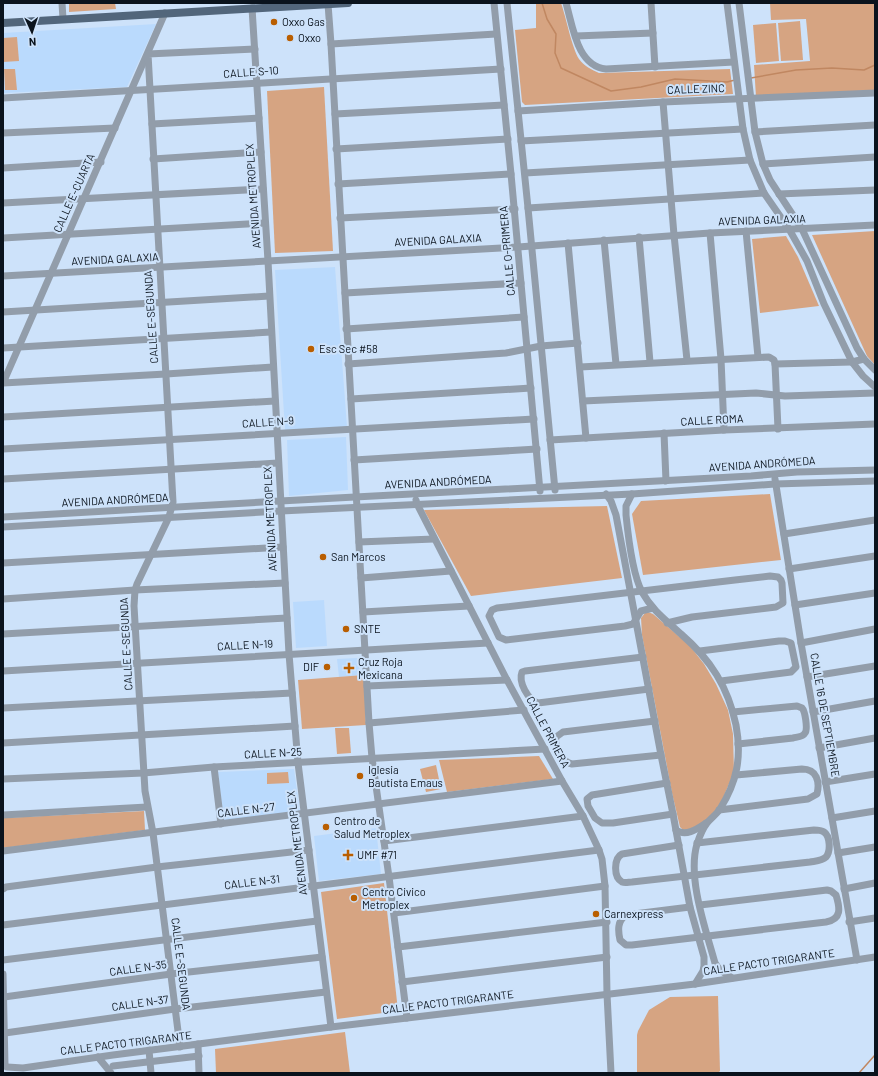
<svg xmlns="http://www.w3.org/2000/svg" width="878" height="1076" font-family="Barlow,sans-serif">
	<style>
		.built { fill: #badafd }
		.green { fill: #d6a482 }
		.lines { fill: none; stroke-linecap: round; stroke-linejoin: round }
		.stream { stroke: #c08761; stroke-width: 1.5 }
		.minor { stroke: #929daa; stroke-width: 7 }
		.major { stroke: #52667b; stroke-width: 8 }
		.poi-dot { fill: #b95e00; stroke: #cde2fa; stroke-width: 1.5 }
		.labels { text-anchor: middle; stroke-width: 4; stroke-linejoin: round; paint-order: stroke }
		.poi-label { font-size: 11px; fill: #0a131d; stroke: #cde2fa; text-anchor: start }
		.street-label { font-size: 11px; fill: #0a131d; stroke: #cde2fa }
	</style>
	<rect width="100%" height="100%" fill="#cde2fa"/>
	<g class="built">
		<polygon points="156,24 127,87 3,93 3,33"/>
		<polygon points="335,267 347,427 285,430 275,270"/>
		<polygon points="346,437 348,490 289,496 287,440"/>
		<polygon points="324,600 327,646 296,648 293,602"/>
		<polygon points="357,658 359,661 360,675 339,677 337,659"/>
		<polygon points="294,769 300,813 224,821 218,772"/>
		<polygon points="376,828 381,874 319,881 314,836"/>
	</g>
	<g class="green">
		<polygon points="69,3 115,3 116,9 69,12"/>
		<path d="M536 3H561C566 17 572 48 579 59 584 66 592 70 599 73L730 69 733 94 525 105 522 102 515 30 536 28Z"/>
		<polygon points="770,3 875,3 875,90 756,97 754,65 810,61 806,19 771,20"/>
		<polygon points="800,21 803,60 781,61 778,23"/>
		<polygon points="776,23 779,61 756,63 753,25"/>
		<polygon points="17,37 19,61 3,62 3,38"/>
		<polygon points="4,69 15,69 17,90 5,90"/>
		<polygon points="324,87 333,251 275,253 267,91"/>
		<polygon points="875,231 875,365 867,356 812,235"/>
		<polygon points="786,236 798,257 819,306 760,313 752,239"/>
		<polygon points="770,494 781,560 643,575 632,514 641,501"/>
		<polygon points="607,506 622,578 471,596 424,510"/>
		<polygon points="648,612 653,614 690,646 704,664 716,684 728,710 733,734 734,772 718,810 701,824 688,830 683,830 680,827 672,793 642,635 641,618 645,613"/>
		<polygon points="364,675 366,725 302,729 298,680"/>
		<polygon points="335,728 349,728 351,753 337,754"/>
		<polygon points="539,756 553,779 447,792 439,760"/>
		<polygon points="436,765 441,789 426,792 420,769"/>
		<polygon points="288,772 289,783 267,784 267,773"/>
		<polygon points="144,811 145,830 3,848 3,818"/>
		<polygon points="384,883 398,1011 337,1019 321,892"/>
		<polygon points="718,996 720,1071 718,1073 637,1073 637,1035 638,1031 649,1010 670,997"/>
		<polygon points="345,1032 350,1073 216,1073 215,1049"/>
	</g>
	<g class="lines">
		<g class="stream">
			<polyline points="542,3 547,19 556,34 555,53 561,68 611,91 641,87 675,79 727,82 735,80"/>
			<polyline points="751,78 796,70 832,68 864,70 875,65"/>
			<polyline points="859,1073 875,1055"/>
		</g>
		<g class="minor">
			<polyline points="62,3 63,19"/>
			<polyline points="494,3 511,174 540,491"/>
			<polyline points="507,3 528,208 555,490"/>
			<path d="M566 3C573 27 577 66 606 69L734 62"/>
			<polyline points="651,3 655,67"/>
			<polyline points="727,3 743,129 750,160 764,193 789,229 807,261 824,304 852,362 863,376 875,387"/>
			<polyline points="739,3 755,132 763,164 770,180 802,229 857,348 864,359 875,370"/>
			<polyline points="328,4 331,44 369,723 372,758 389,877 407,1018"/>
			<polyline points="252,8 268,261 289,654 298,763 331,1027"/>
			<polyline points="165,13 3,383 166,374 273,367"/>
			<polyline points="576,36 653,33"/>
			<polyline points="331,44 496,34"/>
			<polyline points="3,98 501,69"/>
			<polyline points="663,102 674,235 687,360"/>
			<polyline points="518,111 663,102 875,93"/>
			<polyline points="335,114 504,105"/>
			<polyline points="152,124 259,118"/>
			<polyline points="755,132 875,125"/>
			<polyline points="3,133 115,128"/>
			<polyline points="521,141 743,129"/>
			<polyline points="336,149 508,139"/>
			<polyline points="153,159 261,152"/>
			<polyline points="763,164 875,157"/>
			<polyline points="3,168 101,162"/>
			<polyline points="525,173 750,160"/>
			<polyline points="338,184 511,174"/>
			<polyline points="779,194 875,190"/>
			<polyline points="3,203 263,189"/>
			<polyline points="528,208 764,193"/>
			<polyline points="340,218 515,209"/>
			<polyline points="746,231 758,357"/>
			<polyline points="710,233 721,359 724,430"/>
			<polyline points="639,237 650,362"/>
			<polyline points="3,238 265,223"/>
			<polyline points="604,240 616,364"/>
			<polyline points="568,243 586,438"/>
			<polyline points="3,276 518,247 710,233 875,225"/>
			<polyline points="345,293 521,283"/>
			<polyline points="3,312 269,296"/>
			<polyline points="346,329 524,317"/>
			<polyline points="3,348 271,332"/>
			<polyline points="348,364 506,353 541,346 578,343"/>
			<polyline points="775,364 852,362 864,359"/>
			<polyline points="580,367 769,357 774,360 775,364 778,429"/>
			<polyline points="351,399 531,388"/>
			<polyline points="583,401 756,393 785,396 875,393"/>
			<polyline points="3,417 275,401"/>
			<polyline points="664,433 666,481"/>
			<polyline points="550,440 724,430 875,424"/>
			<polyline points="3,449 534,419"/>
			<polyline points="354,460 537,449"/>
			<polyline points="3,479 278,463"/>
			<polyline points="775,479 801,643 857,960"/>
			<polyline points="606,494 611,501 616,515 661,755 673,814 690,907 704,957 704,966 703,971 695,984"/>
			<path d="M632 494 626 506V515C628 535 633 575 642 592 652 610 667 621 681 634 711 660 728 687 736 725 742 757 737 782 720 809 717 814 711 818 707 823 703 828 699 838 697 844 687 878 706 930 715 963L719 969 732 978"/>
			<polyline points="416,500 417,504 507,680 562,781 583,816 599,850 602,859 605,886 607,994 611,1073"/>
			<polyline points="3,517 280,501 751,476 797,472 875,470"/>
			<polyline points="3,527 281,511 632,494 775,484 875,481"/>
			<polyline points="784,534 875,520"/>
			<polyline points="359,542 434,539"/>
			<polyline points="3,563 283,547"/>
			<polyline points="789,569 875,556"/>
			<polyline points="361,578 451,571"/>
			<polyline points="3,599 135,590 285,583"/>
			<polyline points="795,605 875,593"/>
			<polyline points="653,608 641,611 633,624 625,626 506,640 499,637 489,616 492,610 497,608 735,580 770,576 778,577 781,580 782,583 783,603 776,607 692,617 667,623"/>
			<polyline points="363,612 469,606"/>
			<polyline points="3,634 287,618"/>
			<polyline points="801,643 875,629"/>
			<polyline points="700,651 779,641 785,641 791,643 796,667 791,672 721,681"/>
			<path d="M643 657 525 671 522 672C518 682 528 700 538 703L649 689"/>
			<polyline points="3,671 488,643"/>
			<polyline points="807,677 875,666"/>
			<polyline points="367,686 507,680"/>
			<polyline points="3,708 292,693"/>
			<path d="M733 712 797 706 802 708C805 711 808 729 805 733 803 737 797 737 793 738L738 744"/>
			<polyline points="813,712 875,701"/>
			<path d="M655 721 563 732 556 737C554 747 562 762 572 764L661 755"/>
			<polyline points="369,723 524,710"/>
			<polyline points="3,743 295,726"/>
			<polyline points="819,748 875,738"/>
			<polyline points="214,767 221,824"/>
			<polyline points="3,779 143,773 214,767 545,749"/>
			<polyline points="825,782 875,774"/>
			<polyline points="667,783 592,795 587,799 588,806 595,818 602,823 613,823 673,814"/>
			<path d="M719 810 808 799 817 794C820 782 817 769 802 769L736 775"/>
			<polyline points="3,815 147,807"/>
			<polyline points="832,818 875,811"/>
			<path d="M676 830C686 837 697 829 706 823"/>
			<polyline points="384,841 583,816"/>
			<path d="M679 845 622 854C614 858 613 877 622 882 625 883 629 882 632 882L810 862C815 861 822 861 826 857 831 851 830 836 824 832 821 830 817 830 814 830L697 843"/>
			<polyline points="3,851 562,781"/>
			<polyline points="838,853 875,847"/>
			<polyline points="3,889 6,887 157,867 309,850"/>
			<polyline points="844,889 875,883"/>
			<path d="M690 907 626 915C617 921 618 931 620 940L626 945H632L826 922C842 919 840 908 836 895L831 891 827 890 700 905"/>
			<polyline points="394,913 605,886"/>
			<polyline points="849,922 875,918"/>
			<polyline points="3,925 599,850"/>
			<polyline points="398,947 607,922"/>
			<polyline points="3,960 317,921"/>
			<polyline points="3,974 5,1065"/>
			<polyline points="402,982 607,957"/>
			<polyline points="4,997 171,974 322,957"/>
			<polyline points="5,1033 175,1009 326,992"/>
			<polyline points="198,1044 199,1073"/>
			<polyline points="180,1047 153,833 145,791 134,606 135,590 137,584 169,517 173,502 148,54 255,49"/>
			<polyline points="149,1050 151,1073"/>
			<polyline points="98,1057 111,1073"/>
			<polyline points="113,1066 199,1056"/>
			<polyline points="7,1067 23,1068 113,1055 331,1027 695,984 875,957"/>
		</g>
		<polyline class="major" points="3,23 348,3"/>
	</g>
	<g class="poi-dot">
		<circle cx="274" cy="22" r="4"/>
		<circle cx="290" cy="38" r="4"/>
		<circle cx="311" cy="349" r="4"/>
		<circle cx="323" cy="557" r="4"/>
		<circle cx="346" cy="629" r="4"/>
		<circle cx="327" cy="667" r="4"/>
		<path d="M347 662h4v4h4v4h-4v4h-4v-4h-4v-4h4z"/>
		<circle cx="360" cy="776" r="4"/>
		<circle cx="326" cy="827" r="4"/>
		<path d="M346 849h4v4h4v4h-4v4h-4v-4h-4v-4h4z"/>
		<circle cx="354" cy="898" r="4"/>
		<circle cx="596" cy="914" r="4"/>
	</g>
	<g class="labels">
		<g class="poi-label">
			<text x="282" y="26">Oxxo Gas</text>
			<text x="298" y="42">Oxxo</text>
			<text x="319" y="353">Esc Sec #58</text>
			<text x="331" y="561">San Marcos</text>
			<text x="354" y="633">SNTE</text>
			<text x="358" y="666">Cruz Roja<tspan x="358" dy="13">Mexicana</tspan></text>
			<text x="319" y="671" text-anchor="end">DIF</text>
			<text x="368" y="774">Iglesia<tspan x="368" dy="13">Bautista Emaus</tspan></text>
			<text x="334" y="825">Centro de<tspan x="334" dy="13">Salud Metroplex</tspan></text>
			<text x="357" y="859">UMF #71</text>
			<text x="362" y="896">Centro Civico<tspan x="362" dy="13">Metroplex</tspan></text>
			<text x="604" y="918">Carnexpress</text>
		</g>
		<g class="street-label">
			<text transform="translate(251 72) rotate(-4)" y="4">CALLE S-10</text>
			<text transform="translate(696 89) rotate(-2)" y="4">CALLE ZINC</text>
			<text transform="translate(74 193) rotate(-66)" y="4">CALLE E-CUARTA</text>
			<text transform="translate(253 196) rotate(-94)" y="4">AVENIDA METROPLEX</text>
			<text transform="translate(762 220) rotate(-2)" y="4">AVENIDA GALAXIA</text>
			<text transform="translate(438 240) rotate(-3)" y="4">AVENIDA GALAXIA</text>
			<text transform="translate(507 251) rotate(-95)" y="4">CALLE O-PRIMERA</text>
			<text transform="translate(115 259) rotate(-3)" y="4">AVENIDA GALAXIA</text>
			<text transform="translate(151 317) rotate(-94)" y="4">CALLE E-SEGUNDA</text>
			<text transform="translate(712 420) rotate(-3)" y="4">CALLE ROMA</text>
			<text transform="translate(268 422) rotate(-4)" y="4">CALLE N-9</text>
			<text transform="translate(762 464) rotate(-4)" y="4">AVENIDA ANDRÓMEDA</text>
			<text transform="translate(438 482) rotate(-3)" y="4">AVENIDA ANDRÓMEDA</text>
			<text transform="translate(115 500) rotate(-3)" y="4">AVENIDA ANDRÓMEDA</text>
			<text transform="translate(270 519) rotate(-93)" y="4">AVENIDA METROPLEX</text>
			<text transform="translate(126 644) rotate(-93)" y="4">CALLE E-SEGUNDA</text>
			<text transform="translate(245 645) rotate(-3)" y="4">CALLE N-19</text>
			<text transform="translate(825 715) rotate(80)" y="4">CALLE 16 DE SEPTIEMBRE</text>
			<text transform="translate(548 732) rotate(62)" y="4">CALLE PRIMERA</text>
			<text transform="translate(273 753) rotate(-3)" y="4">CALLE N-25</text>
			<text transform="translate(246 810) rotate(-7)" y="4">CALLE N-27</text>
			<text transform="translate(297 843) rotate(-97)" y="4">AVENIDA METROPLEX</text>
			<text transform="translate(252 882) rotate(-7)" y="4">CALLE N-31</text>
			<text transform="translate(769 962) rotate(-8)" y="4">CALLE PACTO TRIGARANTE</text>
			<text transform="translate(181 964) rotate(83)" y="4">CALLE E-SEGUNDA</text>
			<text transform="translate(138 968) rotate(-8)" y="4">CALLE N-35</text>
			<text transform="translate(448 1002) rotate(-7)" y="4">CALLE PACTO TRIGARANTE</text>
			<text transform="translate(140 1003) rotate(-8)" y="4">CALLE N-37</text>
			<text transform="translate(126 1043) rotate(-7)" y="4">CALLE PACTO TRIGARANTE</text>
		</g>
	</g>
	<rect width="878" height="1076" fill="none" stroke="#0a131d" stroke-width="8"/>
	<g transform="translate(32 32) rotate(177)" stroke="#cde2fa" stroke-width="3" paint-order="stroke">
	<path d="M0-3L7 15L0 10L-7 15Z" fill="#0a131d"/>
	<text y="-6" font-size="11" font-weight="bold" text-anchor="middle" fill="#0a131d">N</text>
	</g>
</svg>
